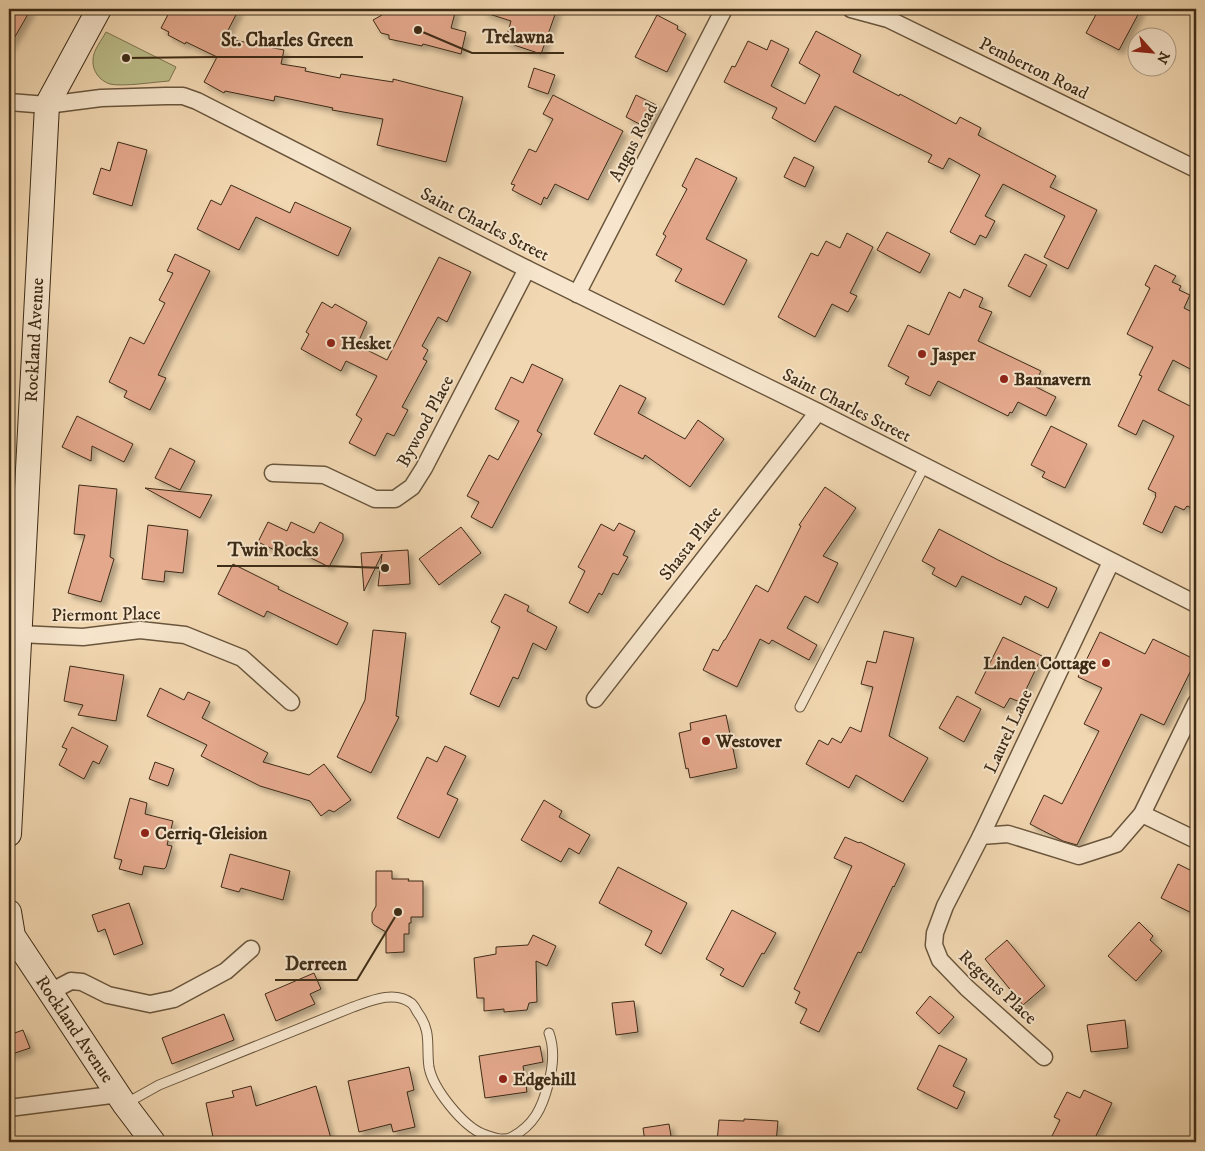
<svg xmlns="http://www.w3.org/2000/svg" width="1205" height="1151" font-family="'IM FELL DW Pica',serif">
	<style>
		.green { fill: #bcbe8a; stroke: #7c7450 }
		.building { fill: #e4a88c; stroke: #3d2b16; filter: url(#shadow) }
		.lines { fill: none; stroke-linecap: round; stroke-linejoin: round }
		.lane-casing { stroke: #6a563d; stroke-width: 11 }
		.street-casing { stroke: #6a563d; stroke-width: 19 }
		.secondary-casing { stroke: #3d2b16; stroke-width: 26 }
		.lane { stroke: #f7e6cd; stroke-width: 9 }
		.street { stroke: #f7e6cd; stroke-width: 16 }
		.secondary { stroke: #f7e6cd; stroke-width: 24 }
		.poi-dot { fill: #8f2418; stroke: #f7e6cd; stroke-width: 2 }
		.labels { text-anchor: middle; stroke-width: 4; stroke-linejoin: round; paint-order: stroke }
		.street-label { font-size: 18px; fill: #3d2b16; stroke: #f7e6cd }
		.poi-label { font-size: 18px; font-weight: bold; fill: #3d2b16; stroke: #f7e6cd; text-anchor: start }
		.leader { fill: none; stroke: #3d2b16; stroke-width: 2 }
		.callout-dot { fill: #3d2b16; stroke: #f7e6cd; stroke-width: 2 }
		.callout-label { font-size: 19px; text-anchor: middle; font-weight: bold; fill: #3d2b16; stroke: #f7e6cd; stroke-width: 4; stroke-linejoin: round; paint-order: stroke }
	</style>
	<defs>
		<filter id="shadow"><feDropShadow dx="4.5" dy="4.5" stdDeviation="2.5" flood-color="#0004"/></filter>
	</defs>
	<rect width="100%" height="100%" fill="#f2d8b2"/>
	<filter id="stains"><feTurbulence type="fractalNoise" baseFrequency=".004" numOctaves="4"/><feColorMatrix values="0 0 0 0 .2 0 0 0 0 .09 0 0 0 0 .02 0 0 0 .5 -.17"/></filter>
	<radialGradient id="worn" r=".72"><stop offset=".6" stop-color="#630" stop-opacity="0"/><stop offset="1" stop-color="#630" stop-opacity=".3"/></radialGradient>
	<path class="green" d="M106 32 176 67 169 81C155 82 122 87 110 84 100 81 92 71 93 60 93 50 102 40 106 32Z"/>
	<g class="building">
		<polygon points="9,9 31,9 9,47"/>
		<polygon points="171,9 239,9 224,38 284,50 281,64 306,68 305,71 340,78 341,74 393,82 393,79 463,97 446,162 377,145 383,119 332,110 333,108 275,96 274,101 225,91 224,93 204,82 217,57 186,42 185,44 168,35 169,32 161,28"/>
		<polygon points="384,9 456,9 451,28 466,32 461,54 423,44 422,46 389,39 389,35 381,33 373,20 382,15"/>
		<polygon points="484,9 557,9 541,54 505,42 511,21 483,12"/>
		<polygon points="1099,9 1141,9 1119,50 1086,33"/>
		<polygon points="657,15 678,26 677,29 686,34 667,72 635,57"/>
		<polygon points="816,31 861,55 853,72 899,96 900,94 956,124 960,117 981,128 978,135 1056,176 1050,187 1097,210 1068,269 1044,257 1065,216 1003,184 985,216 995,221 986,238 980,235 975,245 950,232 980,175 949,158 943,169 928,162 932,155 835,106 815,142 772,118 777,108 724,82 732,66 735,67 748,41 767,50 771,40 789,49 771,86 805,104 820,75 799,63"/>
		<polygon points="534,68 555,75 548,94 528,87"/>
		<polygon points="553,95 623,131 588,200 555,184 547,199 544,197 541,205 512,190 515,185 511,184 529,149 536,152 553,119 543,114"/>
		<polygon points="636,95 658,106 647,128 626,117"/>
		<polygon points="118,142 147,150 132,206 93,194 101,168 110,171"/>
		<polygon points="794,157 814,167 805,187 784,177"/>
		<polygon points="696,158 737,178 706,239 747,260 724,305 675,281 682,269 656,255 666,236 663,234 687,189 682,186"/>
		<polygon points="231,185 290,213 295,202 351,228 338,256 256,217 239,250 197,229 211,200 221,205"/>
		<polygon points="887,232 930,254 920,273 877,250"/>
		<polygon points="847,233 873,247 850,293 857,296 848,312 832,304 815,337 778,317 811,253 818,256 826,241 840,248"/>
		<polygon points="175,254 210,271 158,375 166,378 150,410 124,397 127,391 109,382 130,337 144,344 165,303 159,300 173,273 167,271"/>
		<polygon points="1025,254 1047,265 1030,297 1008,286"/>
		<polygon points="439,257 471,272 447,322 438,317 422,346 428,350 423,359 427,361 402,407 408,410 394,436 387,433 375,456 349,443 362,419 356,415 377,376 346,361 341,371 301,349 309,334 306,332 322,302 332,308 335,304 367,322 357,345 387,360"/>
		<polygon points="1155,265 1176,276 1172,282 1181,286 1179,290 1190,295 1184,308 1196,314 1196,372 1173,360 1158,390 1196,409 1196,510 1187,506 1184,510 1175,506 1162,533 1143,524 1156,496 1155,495 1156,493 1148,489 1174,436 1143,420 1136,435 1118,426 1142,376 1139,375 1153,347 1127,334 1150,288 1145,285"/>
		<polygon points="964,289 983,298 979,307 992,312 978,341 1041,371 1036,381 1038,382 1036,387 1056,397 1046,416 1018,402 1012,413 1010,412 1008,416 938,381 930,396 905,384 909,377 888,366 908,325 929,335 949,292 960,298"/>
		<polygon points="532,364 563,379 537,431 542,434 492,528 471,517 479,502 467,496 489,455 498,460 519,421 495,409 511,377 523,383"/>
		<polygon points="620,385 646,398 638,413 685,439 698,420 724,439 690,487 645,455 643,459 594,434"/>
		<polygon points="77,416 133,444 124,462 92,446 91,461 62,447"/>
		<polygon points="1051,426 1087,444 1065,488 1042,477 1045,472 1031,465"/>
		<polygon points="170,448 195,461 180,490 155,478"/>
		<polygon points="79,485 117,489 110,557 114,559 101,602 68,593 85,535 74,534"/>
		<polygon points="825,487 856,508 823,556 838,563 818,603 805,596 787,628 817,645 809,660 772,640 769,644 760,639 737,687 703,670 713,649 718,651 724,640 725,640 756,585 768,592 801,526 799,525"/>
		<polygon points="145,488 212,495 200,518"/>
		<polygon points="268,522 287,531 291,522 314,533 320,522 343,534 343,540 329,567 285,545 281,553 258,542"/>
		<polygon points="619,523 635,531 623,555 628,557 618,575 613,573 602,595 599,593 588,613 569,603 585,571 578,567 601,524 614,531"/>
		<polygon points="148,525 188,530 183,573 165,571 164,582 142,579"/>
		<polygon points="461,527 481,553 439,585 419,559"/>
		<polygon points="939,529 998,560 1057,588 1048,608 1025,596 1021,605 962,576 956,587 932,574 935,568 922,561"/>
		<polygon points="408,550 410,584 378,586 382,554 364,591 361,553"/>
		<polygon points="233,564 279,587 278,589 348,623 337,645 267,611 264,617 218,594"/>
		<polygon points="505,594 529,606 527,611 557,627 546,650 533,643 518,679 513,677 499,707 470,694 500,627 491,622"/>
		<polygon points="373,630 406,633 396,716 399,717 371,773 337,757 365,700"/>
		<polygon points="884,631 914,638 889,736 928,758 903,802 856,775 849,788 806,764 819,740 828,745 832,738 841,743 850,727 861,732 873,687 861,684 867,661 876,663"/>
		<polygon points="1100,632 1145,654 1153,639 1196,660 1164,725 1141,714 1077,845 1063,841 1030,824 1044,795 1062,804 1099,731 1084,724 1102,688 1078,677"/>
		<polygon points="1003,637 1042,656 1020,702 1010,698 1004,708 975,693"/>
		<polygon points="70,666 124,675 116,721 78,715 83,705 64,701"/>
		<polygon points="160,688 184,700 188,692 210,702 202,718 268,753 263,762 309,775 324,764 351,800 334,812 329,810 321,816 310,801 260,786 201,756 207,745 147,716"/>
		<polygon points="957,696 981,709 964,742 939,728"/>
		<polygon points="726,715 737,768 690,778 688,768 686,769 679,733 691,730 690,723"/>
		<polygon points="72,727 108,746 99,764 93,761 84,779 59,765 67,749 62,747"/>
		<polygon points="445,746 466,756 447,794 458,799 439,838 397,818 427,757 437,762"/>
		<polygon points="155,762 174,769 168,786 149,779"/>
		<polygon points="130,798 147,803 145,814 173,821 167,845 172,846 166,867 164,869 144,866 142,875 119,869 122,860 114,858"/>
		<polygon points="544,800 562,811 559,817 590,835 579,854 569,848 561,862 521,840"/>
		<polygon points="845,837 859,843 860,842 905,864 894,887 893,886 861,953 858,952 819,1032 800,1023 807,1009 795,1003 800,992 794,989 852,866 834,858"/>
		<polygon points="230,854 290,871 283,900 241,888 239,892 221,887"/>
		<polygon points="1178,864 1196,873 1196,915 1161,898"/>
		<polygon points="618,867 687,903 661,954 645,945 652,931 599,903"/>
		<polygon points="376,871 392,871 392,879 409,879 408,881 423,881 423,917 411,917 411,923 409,923 409,934 404,934 404,952 386,953 386,932 374,925 372,922 372,913 376,906"/>
		<polygon points="129,903 143,944 114,955 105,929 98,932 92,915"/>
		<polygon points="732,910 776,933 764,954 762,953 743,987 720,975 724,969 706,959"/>
		<polygon points="1139,922 1153,936 1150,940 1162,951 1136,981 1108,956"/>
		<polygon points="533,935 556,946 547,966 536,961 537,1002 529,1003 527,1010 504,1012 504,1009 484,1011 484,998 477,998 474,958 496,954 496,947 528,945"/>
		<polygon points="1007,940 1045,986 1023,1005 985,959"/>
		<polygon points="314,973 321,989 310,994 315,1004 276,1021 265,994"/>
		<polygon points="930,996 954,1017 939,1034 916,1013"/>
		<polygon points="634,1001 638,1032 616,1035 612,1003"/>
		<polygon points="224,1014 234,1040 172,1064 162,1038"/>
		<polygon points="1125,1020 1128,1048 1091,1052 1087,1025"/>
		<polygon points="23,1030 30,1048 9,1055 9,1035"/>
		<polygon points="939,1045 967,1059 953,1086 965,1092 957,1109 917,1089"/>
		<polygon points="540,1046 543,1062 523,1066 527,1092 485,1098 479,1056"/>
		<polygon points="409,1067 414,1090 407,1092 415,1127 393,1132 391,1124 359,1132 348,1081"/>
		<polygon points="251,1086 256,1106 316,1086 332,1142 214,1142 206,1103 234,1097 232,1091"/>
		<polygon points="1084,1090 1112,1103 1093,1142 1049,1142 1060,1120 1054,1117 1067,1092 1080,1098"/>
		<polygon points="744,1119 778,1121 776,1142 717,1142 719,1120 744,1121"/>
		<polygon points="669,1124 672,1142 645,1142 643,1128"/>
	</g>
	<g class="lines">
		<g class="lane-casing">
			<g id="lane">
				<polyline points="800,707 924,467"/>
				<path d="M125 1104 159 1085 353 1007C370 1001 394 990 411 1003 414 1005 416 1010 418 1013 432 1032 426 1046 429 1067 433 1089 463 1126 483 1134 492 1137 503 1142 512 1137 534 1125 542 1108 548 1085 553 1068 555 1050 549 1033"/>
			</g>
		</g>
		<g class="street-casing">
			<g id="street">
				<polyline points="851,9 888,19 1196,169"/>
				<polyline points="9,102 47,105 101,98 166,96 183,96 197,101 527,269 818,412 1196,604"/>
				<polyline points="577,294 724,9"/>
				<polyline points="273,473 324,475 375,499 395,499 412,487 424,468 527,269"/>
				<polyline points="19,634 83,637 140,630 185,635 242,658 291,702"/>
				<polyline points="595,699 818,412"/>
				<polyline points="1142,814 1196,840"/>
				<polyline points="981,836 1111,562"/>
				<polyline points="50,992 71,981 82,982 108,995 150,1004 174,999 226,971 251,949"/>
				<polyline points="1044,1057 967,988 940,960 934,945 935,933 945,906 981,836 1008,834 1079,856 1116,844 1142,814 1196,703"/>
				<polyline points="9,1108 119,1094"/>
			</g>
		</g>
		<g class="secondary-casing">
			<g id="secondary">
				<polyline points="9,834 47,105 99,9"/>
				<polyline points="9,912 13,936 125,1105 153,1142"/>
			</g>
		</g>
		<use href="#lane" class="lane"/>
		<use href="#street" class="street"/>
		<use href="#secondary" class="secondary"/>
	</g>
	<g class="poi-dot">
		<circle cx="331" cy="343" r="5"/>
		<circle cx="922" cy="354" r="5"/>
		<circle cx="1004" cy="379" r="5"/>
		<circle cx="1106" cy="663" r="5"/>
		<circle cx="706" cy="741" r="5"/>
		<circle cx="145" cy="833" r="5"/>
		<circle cx="503" cy="1079" r="5"/>
	</g>
	<g class="labels">
		<g class="street-label">
			<text transform="translate(1034 68) rotate(26)" y="6">Pemberton Road</text>
			<text transform="translate(633 142) rotate(-63)" y="6">Angus Road</text>
			<text transform="translate(485 224) rotate(27)" y="6">Saint Charles Street</text>
			<text transform="translate(34 340) rotate(-87)" y="6">Rockland Avenue</text>
			<text transform="translate(847 405) rotate(27)" y="6">Saint Charles Street</text>
			<text transform="translate(425 421) rotate(-62)" y="6">Bywood Place</text>
			<text transform="translate(690 543) rotate(-52)" y="6">Shasta Place</text>
			<text transform="translate(106 614) rotate(-1)" y="6">Piermont Place</text>
			<text transform="translate(1008 731) rotate(-65)" y="6">Laurel Lane</text>
			<text transform="translate(998 987) rotate(43)" y="6">Regents Place</text>
			<text transform="translate(75 1029) rotate(56)" y="6">Rockland Avenue</text>
		</g>
		<g class="poi-label">
			<text x="341" y="349">Hesket</text>
			<text x="932" y="360">Jasper</text>
			<text x="1014" y="385">Bannavern</text>
			<text x="1096" y="669" text-anchor="end">Linden Cottage</text>
			<text x="716" y="747">Westover</text>
			<text x="155" y="839">Cerriq-Gleision</text>
			<text x="513" y="1085">Edgehill</text>
		</g>
	</g>
	<path class="leader" d="M418 30L472 53H564M126 58L211 57H363M385 568L328 566H217M398 912L357 980H275"/>
	<g class="callout-dot">
		<circle cx="418" cy="30" r="5"/>
		<circle cx="126" cy="58" r="5"/>
		<circle cx="385" cy="568" r="5"/>
		<circle cx="398" cy="912" r="5"/>
	</g>
	<g class="callout-label">
		<text x="518" y="43">Trelawna</text>
		<text x="287" y="46">St. Charles Green</text>
		<text x="273" y="556">Twin Rocks</text>
		<text x="316" y="970">Derreen</text>
	</g>
	<rect width="1205" height="1151" fill="none" stroke="#f2d8b2" stroke-width="30"/>
	<rect x="10" y="10" width="1185" height="1131" fill="none" stroke="#3d2b16" stroke-width="2.5"/>
	<rect x="15" y="15" width="1175" height="1121" fill="none" stroke="#3d2b16"/>
	<g transform="translate(1152 52) rotate(117)"><circle r="24" fill="#f7e6cd" stroke="#ad9b84"/>
	<path d="M0-4L9 19L0 12L-9 19Z" fill="#8f2418"/>
	<text y="-8" font-size="14" font-weight="bold" text-anchor="middle" fill="#3d2b16">N</text>
	</g>
	<rect width="100%" height="100%" filter="url(#stains)"/>
	<rect width="100%" height="100%" fill="url(#worn)"/>
</svg>
